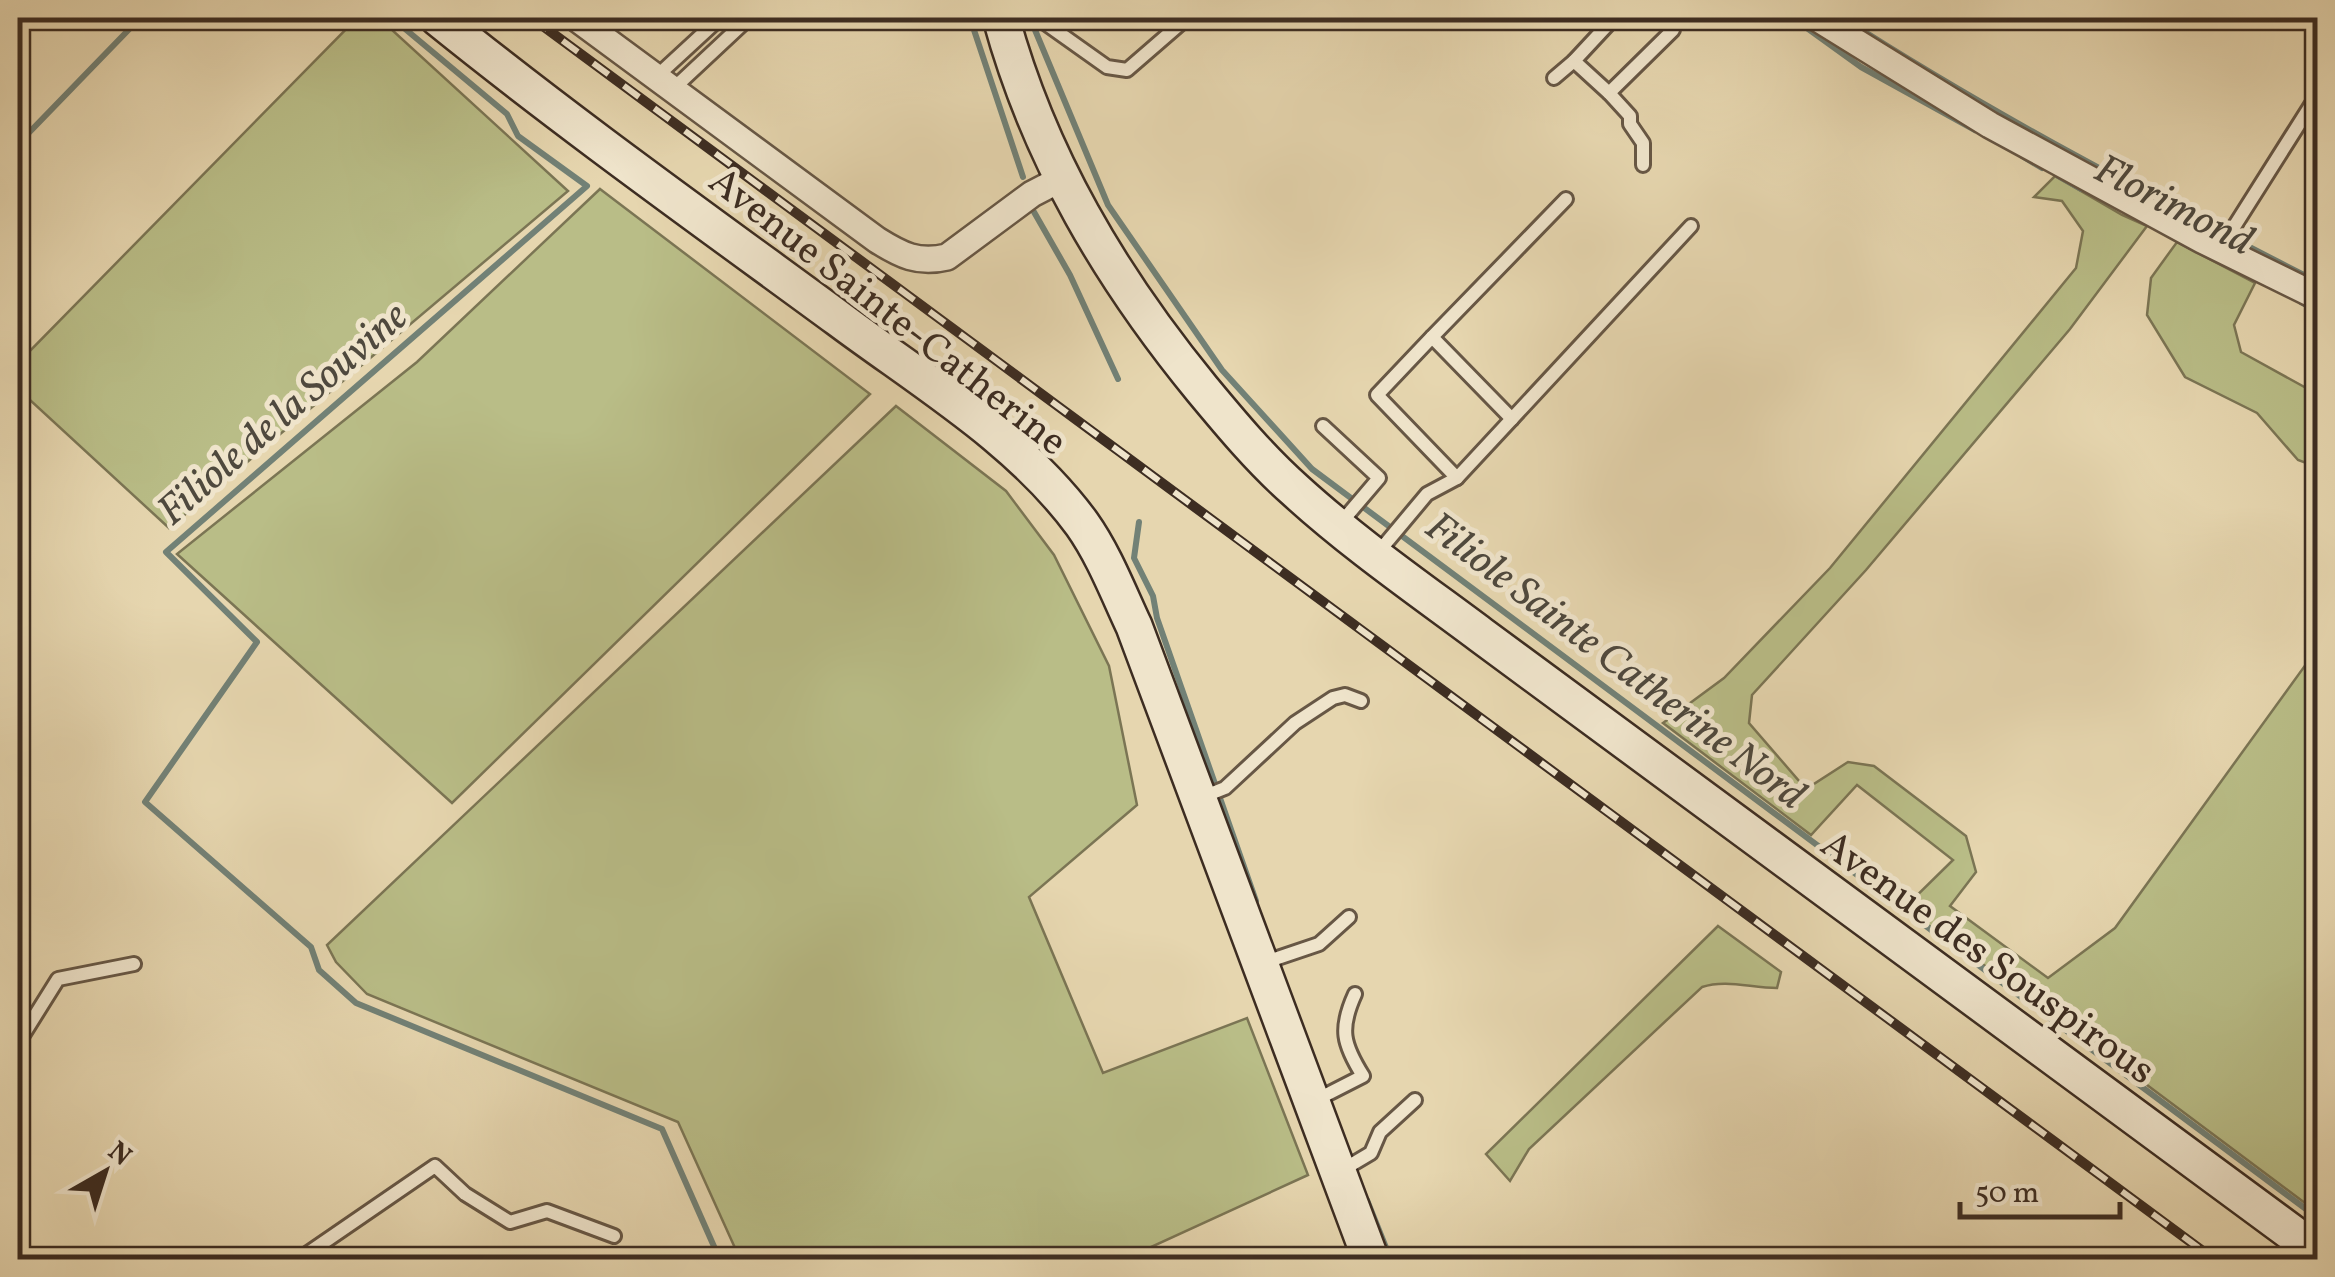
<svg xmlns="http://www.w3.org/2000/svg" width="2335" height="1277" font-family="Vollkorn,serif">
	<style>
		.green { fill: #b9bd87; stroke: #7b7554; stroke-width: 2.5 }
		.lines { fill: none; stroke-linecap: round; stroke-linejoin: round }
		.stream { stroke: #728176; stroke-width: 6 }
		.lane-casing { stroke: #675745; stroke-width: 18 }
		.street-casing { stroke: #675745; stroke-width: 30 }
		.secondary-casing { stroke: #3d2d22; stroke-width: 40 }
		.lane { stroke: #efe4cb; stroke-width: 12 }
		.street { stroke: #efe4cb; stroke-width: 25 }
		.secondary { stroke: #efe4cb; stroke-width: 35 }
		.rail-casing { stroke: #3d2d22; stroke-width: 10 }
		.rail { stroke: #efe4cb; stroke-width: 6; stroke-dasharray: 19; stroke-linecap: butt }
		.labels { text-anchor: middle; stroke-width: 10; stroke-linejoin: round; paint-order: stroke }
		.street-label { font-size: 40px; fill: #3d2d22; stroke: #efe4cb }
		.water-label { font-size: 42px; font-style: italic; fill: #4f493e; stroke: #efe4cb }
	</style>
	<rect width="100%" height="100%" fill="#e6d6af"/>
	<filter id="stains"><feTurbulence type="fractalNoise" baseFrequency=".002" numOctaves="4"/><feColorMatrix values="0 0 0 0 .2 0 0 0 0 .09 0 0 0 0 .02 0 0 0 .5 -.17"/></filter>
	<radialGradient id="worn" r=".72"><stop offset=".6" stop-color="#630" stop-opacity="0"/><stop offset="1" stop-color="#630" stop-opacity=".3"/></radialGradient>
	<g class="green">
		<polygon points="357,18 379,18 568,191 169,528 18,389 18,363"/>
		<polygon points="2055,176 2122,215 2147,226 2070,329 1866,570 1752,695 1749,723 1806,789 1848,762 1874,766 1966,836 1976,872 1950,906 2048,978 2115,928 2317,649 2317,1212 2044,1008 1904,908 1953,860 1857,785 1811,835 1663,723 1724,678 1830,568 2076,268 2083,231 2062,201 2034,197"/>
		<polygon points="600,189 870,394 452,803 177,554 417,362"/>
		<polygon points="2177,242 2255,283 2234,325 2241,352 2317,394 2317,467 2298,460 2257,413 2185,377 2147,315 2151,278"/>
		<polygon points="896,406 1006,491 1054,555 1109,666 1137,805 1029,897 1103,1073 1247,1018 1308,1175 1125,1259 740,1259 678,1122 367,994 336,962 327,945"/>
		<path d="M1718 926 1781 972 1777 988C1751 988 1726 979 1702 987L1529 1149 1510 1181 1486 1154Z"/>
	</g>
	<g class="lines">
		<g class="stream">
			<polyline points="392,18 507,114 518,136 587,186 166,552 257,642 145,802 311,947 319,970 356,1003 662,1129 720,1260"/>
			<polyline points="970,18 1023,177"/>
			<polyline points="1030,18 1108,205 1222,370 1312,469 2318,1218"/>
			<polyline points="1793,18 1861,67 1975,130"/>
			<path d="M1843 18C1995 116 2156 200 2318 282"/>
			<polyline points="18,144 140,18"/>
			<polyline points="2022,156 2042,168"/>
			<polyline points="2058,176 2081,189"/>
			<polyline points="1034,212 1070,275 1118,379"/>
			<polyline points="2301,302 2318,311"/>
			<polyline points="1139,522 1134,558 1153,596 1157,618 1256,901"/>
			<polyline points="1367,1200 1391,1260"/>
		</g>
		<g class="lane-casing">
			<g id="lane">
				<polyline points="1038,18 1107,67 1127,70 1187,18"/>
				<polyline points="1614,18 1574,61 1609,93 1673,30 1660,18"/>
				<polyline points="656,77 720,18"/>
				<polyline points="1554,78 1574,61"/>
				<polyline points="673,89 749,18"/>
				<polyline points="1609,93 1630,116 1630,124 1643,143 1643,165"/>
				<polyline points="2220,249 2318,94"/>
				<polyline points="1432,337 1377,395 1457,478"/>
				<polyline points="1512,419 1432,337 1566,199"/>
				<polyline points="1323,426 1379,478 1339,525"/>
				<polyline points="1376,555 1427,494 1457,478 1691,226"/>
				<polyline points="1200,798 1225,788 1295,723 1333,698 1345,695 1361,701"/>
				<polyline points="1260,964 1319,944 1349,917"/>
				<polyline points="18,1043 58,979 134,964"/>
				<path d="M1314 1101 1363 1076C1343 1044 1339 1029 1355 994"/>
				<polyline points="1339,1172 1371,1153 1380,1132 1415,1100"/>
				<polyline points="298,1260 435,1166 465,1194 510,1222 547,1211 614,1236"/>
			</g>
		</g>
		<g class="street-casing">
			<g id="street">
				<path d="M576 18 877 240C901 255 918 264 947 257L1032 194 1061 179"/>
				<polyline points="1817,18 1990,125 2202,240 2318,297"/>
			</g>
		</g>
		<g class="secondary-casing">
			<g id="secondary">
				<path d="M438 18C568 123 704 220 839 319 922 381 1020 439 1082 524 1104 555 1118 592 1134 626L1371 1260"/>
				<path d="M1001 18C1039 157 1111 278 1202 389 1231 424 1261 460 1295 490 1353 543 1418 588 1481 635L2318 1252"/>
			</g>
		</g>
		<use href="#lane" class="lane"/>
		<use href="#street" class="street"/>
		<use href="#secondary" class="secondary"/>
		<g class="rail-casing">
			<polyline id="rail" points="532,18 2215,1260"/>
		</g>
		<use href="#rail" class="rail"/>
	</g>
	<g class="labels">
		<g class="street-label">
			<text transform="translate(889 310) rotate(38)" y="14">Avenue Sainte-Catherine</text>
			<text transform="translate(1989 956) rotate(36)" y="14">Avenue des Souspirous</text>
		</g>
		<g class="water-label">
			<text transform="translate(2175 203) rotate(27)" y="15">Florimond</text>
			<text transform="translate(281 412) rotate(-41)" y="15">Filiole de la Souvine</text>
			<text transform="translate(1617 659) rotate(37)" y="15">Filiole Sainte Catherine Nord</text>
		</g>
	</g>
	<rect width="2335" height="1277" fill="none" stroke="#e6d6af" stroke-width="60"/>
	<rect x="20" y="20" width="2295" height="1237" fill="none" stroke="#3d2d22" stroke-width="5"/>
	<rect x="30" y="30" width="2275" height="1217" fill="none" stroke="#3d2d22" stroke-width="2.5"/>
	<g transform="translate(105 1172) rotate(39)" stroke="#efe4cb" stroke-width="8" paint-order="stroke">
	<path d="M0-8L18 38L0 25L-18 38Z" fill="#3d2d22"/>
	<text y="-15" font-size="28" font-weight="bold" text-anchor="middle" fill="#3d2d22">N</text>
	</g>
	<path d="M1960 1202v15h160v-15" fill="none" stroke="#3d2d22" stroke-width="5"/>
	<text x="1975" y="1202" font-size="30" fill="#3d2d22" stroke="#efe4cb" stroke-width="8" paint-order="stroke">50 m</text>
	<rect width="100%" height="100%" filter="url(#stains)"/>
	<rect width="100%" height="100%" fill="url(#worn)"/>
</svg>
